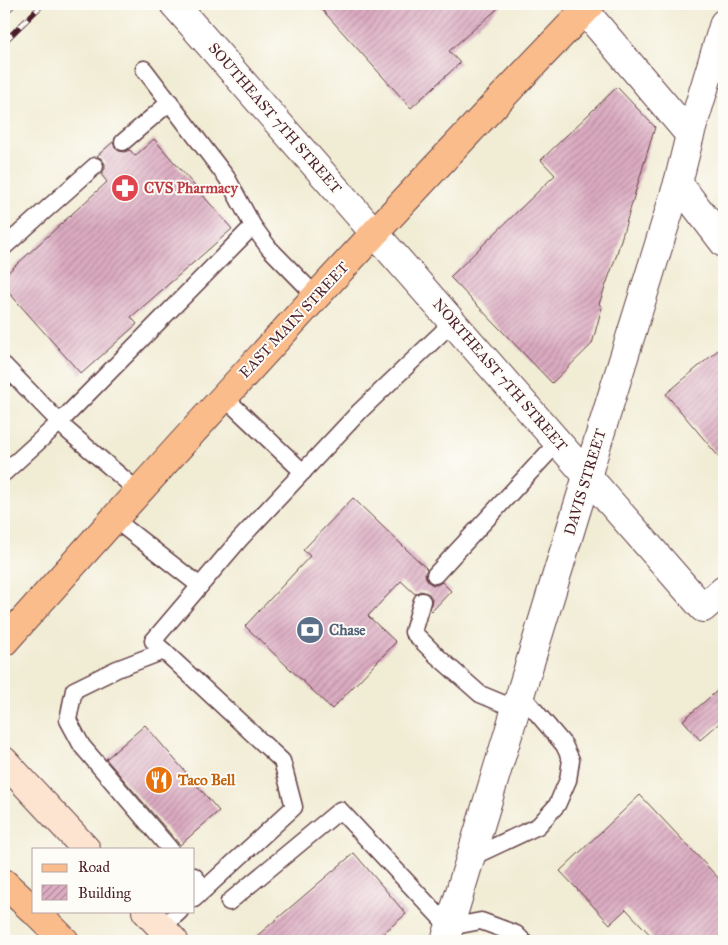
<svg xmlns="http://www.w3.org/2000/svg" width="728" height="945" font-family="'IM FELL Great Primer',serif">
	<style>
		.building { fill: url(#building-hatch) }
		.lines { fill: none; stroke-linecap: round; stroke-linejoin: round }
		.lane-casing { stroke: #633e44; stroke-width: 19 }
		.street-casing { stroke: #633e44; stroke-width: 30 }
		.secondary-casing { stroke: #633e44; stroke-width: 30 }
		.primary-casing { stroke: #633e44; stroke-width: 30 }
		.lane { stroke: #fff; stroke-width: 16 }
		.street { stroke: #fff; stroke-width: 28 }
		.secondary { stroke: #fde4d0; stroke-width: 28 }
		.primary { stroke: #f9bc8a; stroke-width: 28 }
		.rail-casing { stroke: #4a1f2b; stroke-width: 5.5 }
		.rail { stroke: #fdfcf7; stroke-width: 4; stroke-dasharray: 11; stroke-linecap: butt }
		.labels { text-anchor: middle; stroke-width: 4; stroke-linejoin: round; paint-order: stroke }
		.street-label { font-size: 15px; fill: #4a1f2b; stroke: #fdfcf7 }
		.health-label { font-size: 15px; font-weight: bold; fill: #be3a42; stroke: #fdfcf7; text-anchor: start }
		.service-label { font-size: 15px; font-weight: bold; fill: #4e5e75; stroke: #fdfcf7; text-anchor: start }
		.food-label { font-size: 15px; font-weight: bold; fill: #c56008; stroke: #fdfcf7; text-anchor: start }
	</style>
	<defs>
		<pattern id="building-hatch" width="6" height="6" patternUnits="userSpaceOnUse" patternTransform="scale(1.25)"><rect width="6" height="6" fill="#dbabc1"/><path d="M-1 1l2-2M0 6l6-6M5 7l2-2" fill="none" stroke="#b48b9d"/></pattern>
	</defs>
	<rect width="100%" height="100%" fill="#fdfcf7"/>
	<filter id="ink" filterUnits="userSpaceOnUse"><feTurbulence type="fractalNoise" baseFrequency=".02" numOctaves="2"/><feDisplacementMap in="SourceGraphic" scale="10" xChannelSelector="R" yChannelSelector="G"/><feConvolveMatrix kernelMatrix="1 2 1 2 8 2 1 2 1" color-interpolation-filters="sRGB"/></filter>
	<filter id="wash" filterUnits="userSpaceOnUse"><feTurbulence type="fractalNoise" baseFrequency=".0096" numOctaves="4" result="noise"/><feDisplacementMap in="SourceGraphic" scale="20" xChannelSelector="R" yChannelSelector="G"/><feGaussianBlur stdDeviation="1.12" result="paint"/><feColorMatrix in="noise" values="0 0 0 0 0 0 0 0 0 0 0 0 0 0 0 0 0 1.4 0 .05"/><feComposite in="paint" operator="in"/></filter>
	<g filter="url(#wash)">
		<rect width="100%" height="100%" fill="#f1ecd4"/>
		<g id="blocks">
			<g class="building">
				<polygon points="317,4 503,4 449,51 460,63 411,108"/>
				<polygon points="617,87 655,127 617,253 617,254 599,304 602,307 592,344 552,383 450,277 555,175 541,160"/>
				<polygon points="154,139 232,229 131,317 137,324 81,374 4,287 4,276 107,182 101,174 105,169 105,164 102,159 97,156 113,142 115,148 119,151 124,152 130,150 135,156"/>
				<polygon points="724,345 724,463 666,394"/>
				<polygon points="353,498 427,569 425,573 426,578 428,582 433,585 437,585 442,582 451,591 432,611 430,609 432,599 429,594 425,592 420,591 415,594 401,581 368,616 396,642 332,709 245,626 310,556 303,550"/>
				<polygon points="724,685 724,719 700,740 683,720"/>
				<polygon points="145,725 219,811 180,845 106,759"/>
				<polygon points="640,795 724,884 724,941 656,941 626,909 610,924 560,871"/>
				<polygon points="354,853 406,914 374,941 251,941"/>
			</g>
		</g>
	</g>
	<g filter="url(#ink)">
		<use href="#blocks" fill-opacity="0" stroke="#633e44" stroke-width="1"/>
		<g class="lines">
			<g class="lane-casing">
				<g id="lane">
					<polyline points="144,69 227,178 253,226 269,248 316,296"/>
					<polyline points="123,142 170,102"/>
					<polyline points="4,247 95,166"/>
					<polyline points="4,365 68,431 138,491"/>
					<polyline points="224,397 303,472"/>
					<polyline points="4,473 59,423 253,226"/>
					<polyline points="114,519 200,586"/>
					<polyline points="435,575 558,442"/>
					<polyline points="422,601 413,632 437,656 480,694 516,709"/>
					<polyline points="164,651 117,669 74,690 68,720 82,746 170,849"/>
					<polyline points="470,858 538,826 557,805 568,780 571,760 564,745 520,693"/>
					<polyline points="194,876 205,889"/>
					<polyline points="194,899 294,807 282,761 153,641 239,540 360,411 453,322"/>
					<polyline points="229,902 340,810 449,927 481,921 516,934 523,941"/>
					<polyline points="162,928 180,911"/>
				</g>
			</g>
			<g class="street-casing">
				<g id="street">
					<polyline points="174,4 703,608 724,590"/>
					<polyline points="579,4 690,135"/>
					<polyline points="678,183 724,243"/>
					<polyline points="445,941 575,515 678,183 690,135 724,23"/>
				</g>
			</g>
			<g class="secondary-casing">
				<g id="secondary">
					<polyline points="4,761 86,849"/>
					<polyline points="146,911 174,941"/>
				</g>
			</g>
			<g class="primary-casing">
				<g id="primary">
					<path d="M4 642C196 426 390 212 591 4"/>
					<polyline points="4,883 34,911"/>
					<polyline points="35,911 65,941"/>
				</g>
			</g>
			<use href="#lane" class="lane"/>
			<use href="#street" class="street"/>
			<use href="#secondary" class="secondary"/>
			<use href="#primary" class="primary"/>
			<g class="rail-casing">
				<g id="rail">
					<polyline points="4,14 14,4"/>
					<polyline points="4,42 43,4"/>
				</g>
			</g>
			<use href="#rail" class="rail"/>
		</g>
	</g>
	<defs>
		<g id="pharmacy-disc" transform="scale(1.4375)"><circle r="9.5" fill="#e0444e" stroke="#fdfcf7"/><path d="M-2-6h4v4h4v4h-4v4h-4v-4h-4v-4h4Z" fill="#fff"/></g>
		<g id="bank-disc" transform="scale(1.4375)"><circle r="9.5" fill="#5c6f8a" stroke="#fdfcf7"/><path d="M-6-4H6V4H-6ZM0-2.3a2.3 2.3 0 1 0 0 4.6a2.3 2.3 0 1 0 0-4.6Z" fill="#fff"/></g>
		<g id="restaurant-disc" transform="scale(1.4375)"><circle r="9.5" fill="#e8710a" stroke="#fdfcf7"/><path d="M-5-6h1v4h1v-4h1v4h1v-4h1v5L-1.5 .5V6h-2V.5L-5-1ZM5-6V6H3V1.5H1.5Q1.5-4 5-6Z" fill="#fff"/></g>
	</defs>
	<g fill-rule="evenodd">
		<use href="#pharmacy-disc" x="125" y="188"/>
		<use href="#bank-disc" x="310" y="630"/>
		<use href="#restaurant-disc" x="159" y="780"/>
	</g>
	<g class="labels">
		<g class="street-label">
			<text transform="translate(275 118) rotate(49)" y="5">SOUTHEAST 7TH STREET</text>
			<text transform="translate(294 320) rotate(-47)" y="5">EAST MAIN STREET</text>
			<text transform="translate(500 375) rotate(49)" y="5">NORTHEAST 7TH STREET</text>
			<text transform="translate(585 482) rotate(-73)" y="5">DAVIS STREET</text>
		</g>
		<g class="health-label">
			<text x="144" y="193">CVS Pharmacy</text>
		</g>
		<g class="service-label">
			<text x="329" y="635">Chase</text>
		</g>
		<g class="food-label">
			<text x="178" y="785">Taco Bell</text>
		</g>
	</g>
	<rect width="728" height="945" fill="none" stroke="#fdfcf7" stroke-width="20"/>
	<rect x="32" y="848" width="162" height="65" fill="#fdfcf7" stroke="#b5a4a5"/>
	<rect x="42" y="864" width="25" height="8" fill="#f9bc8a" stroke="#b5a4a5"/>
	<text x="78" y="872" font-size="15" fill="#4a1f2b">Road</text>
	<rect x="42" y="885" width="25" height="15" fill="url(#building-hatch)" stroke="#b5a4a5"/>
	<text x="78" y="898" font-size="15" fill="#4a1f2b">Building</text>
</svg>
